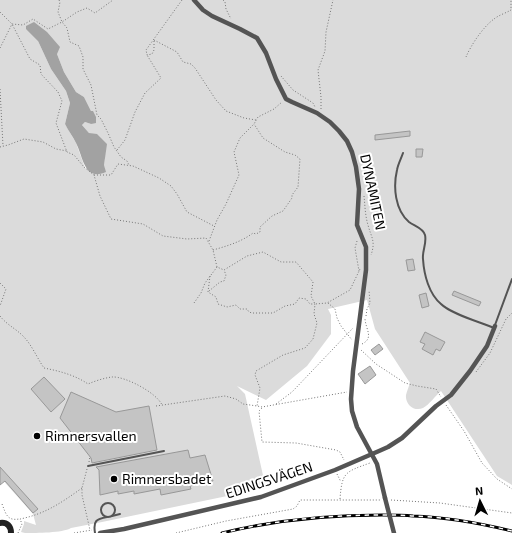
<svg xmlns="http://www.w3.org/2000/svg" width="512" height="533" font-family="'Exo 2',sans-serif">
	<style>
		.green { fill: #dbdbdb; fill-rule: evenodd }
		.water { fill: #a2a2a2 }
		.building { fill: #c4c4c4; stroke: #989898 }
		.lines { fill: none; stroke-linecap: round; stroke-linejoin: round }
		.path { stroke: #767676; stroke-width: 1; stroke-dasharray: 1 2; stroke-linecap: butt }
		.lane { stroke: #545454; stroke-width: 2 }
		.street { stroke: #545454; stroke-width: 4.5 }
		.secondary { stroke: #212121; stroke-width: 6 }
		.rail-casing { stroke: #000; stroke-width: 3 }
		.rail { stroke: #fff; stroke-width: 1.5; stroke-dasharray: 4.5; stroke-linecap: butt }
		.street-bridge { stroke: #545454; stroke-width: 4.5 }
		.poi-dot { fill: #000; stroke: #fff; stroke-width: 1.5 }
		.labels { text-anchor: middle; stroke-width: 4; stroke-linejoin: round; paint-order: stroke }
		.street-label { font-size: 14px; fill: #000; stroke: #fff }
		.poi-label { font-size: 14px; fill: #000; stroke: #fff; text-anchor: start }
	</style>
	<rect width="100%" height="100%" fill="#fff"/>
	<path class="green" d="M0 0H512V485L497 476 441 391C436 395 429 405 423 408 414 412 405 404 406 395 407 391 409 386 410 383L375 329 367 300 328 309 331 315V334L307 366 266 400 237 386 245 394 264 480 256 490 102 522 71 528C62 533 37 533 25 533L21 532 24 524V521L36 525 33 514 0 477ZM38 41 57 54 64 72 76 92 84 97 91 111H93L91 124 85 122 82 125 89 133 106 144 104 165 105 172 101 174 85 168 76 143 65 124 70 103 66 91 51 69Z"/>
	<path class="water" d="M34 22 47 32 60 47 57 54 64 72 76 92 84 97 91 111H93L96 117V123L91 124 85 122 82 125 89 133 97 134 107 144 104 165 106 172C84 182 83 156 76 143 73 137 68 130 65 124L70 103 66 91 51 69 38 41 26 29V26Z"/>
	<g class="building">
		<polygon points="410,131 410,136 375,140 375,135"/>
		<polygon points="416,149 423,149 422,157 416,157"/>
		<polygon points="413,259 415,270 408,271 406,260"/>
		<polygon points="454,291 481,302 479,306 452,295"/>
		<polygon points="426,293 429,306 422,308 419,295"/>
		<polygon points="425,332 445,342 440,351 436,349 433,355 422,349 425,344 420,342"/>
		<polygon points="379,344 383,349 375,355 371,350"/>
		<polygon points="370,366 376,375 365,384 358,374"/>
		<polygon points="44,377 65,399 51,412 31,389"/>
		<polygon points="71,392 116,412 149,406 157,450 92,463 91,458 60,418"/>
		<polygon points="188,450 190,458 205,455 213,481 190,486 191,489 161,495 160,489 134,494 134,491 118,494 118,491 100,495 99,470 96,467"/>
		<polygon points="0,467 38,509 33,513 5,481 0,485"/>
	</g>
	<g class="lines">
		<g class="path">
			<polyline points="59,0 60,2 58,12 62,22 77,12 87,8 95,13 113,0"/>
			<polyline points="223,0 225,2 226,9 231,19"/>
			<polyline points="0,12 12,24 30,59 40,65 41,74 58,92 62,101 56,123 67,152 74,155 84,167 94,175 100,196 111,219 143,224 163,236 187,239 206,238 213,250 217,267 224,270 247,256 263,252 281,262 296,262 313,282 311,296 315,304 327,303 350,290 360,269"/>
			<polyline points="154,40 177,52 183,62 191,64 195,68 216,100 226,111 244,118 256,120"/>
			<polyline points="154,41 154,50 152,54 147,55 146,50 182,0"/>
			<polyline points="0,48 12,24 23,25 33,19 48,29 62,22 67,28 70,42 79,46 83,57 83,69 91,85 97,115 101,119 108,133 114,147 121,157 127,161 129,165"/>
			<path d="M466 57C471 45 483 27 494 19 499 15 506 13 511 10V0"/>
			<polyline points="281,76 293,90 313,103 315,107"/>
			<polyline points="0,89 3,146"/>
			<polyline points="321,109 321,97 318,70 325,51 326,32 333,0"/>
			<polyline points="0,147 8,145 24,139 43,142 56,149 67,151"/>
			<polyline points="117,150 125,140 135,112 145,93 161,78 147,55"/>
			<polyline points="94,175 111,175 118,164 133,166 159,178 171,186 177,194 187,212 214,226"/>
			<path d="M364 196C365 205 365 215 368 225 371 237 376 241 371 255"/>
			<polyline points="209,241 217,220 226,204 239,175 234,152 240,138 254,124 258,117 274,109 282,102"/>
			<polyline points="357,241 355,248 359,271"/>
			<path d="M213 250C227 246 241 242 253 233L256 234 260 232V227L272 216 283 211 292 198V195L298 187 300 159 295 155 285 152 263 138 254 124"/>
			<polyline points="210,276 208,292 216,297 218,304 227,307 236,305 240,309 247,309 249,312 252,313 273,313 285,306 295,304 299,298 306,299 310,304 315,304 314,314 317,323 313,339 305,348 283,355 256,371 255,375 260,388 257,406"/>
			<polyline points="0,283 6,289 0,306"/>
			<polyline points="209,291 220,282 224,281 226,275 224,270"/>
			<polyline points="194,303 201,293 205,283 217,267"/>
			<polyline points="328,303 335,309 337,318 341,326 352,340"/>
			<path d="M0 316C7 325 15 328 23 336 32 345 37 358 44 368 59 371 75 375 88 384 95 381 104 378 112 377 125 376 157 393 162 405"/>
			<polyline points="366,316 367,309 370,303 369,290"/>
			<path d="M362 344C374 338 366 330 365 319"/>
			<polyline points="361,350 376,364 405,383 417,386 436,389 441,397"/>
			<polyline points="476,372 490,353 506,319 512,313"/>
			<polyline points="276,404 292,392 353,328"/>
			<polyline points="446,405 464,431 482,463 497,479 512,489"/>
			<polyline points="156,406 225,396 236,399 243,404 257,406 262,407 347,392"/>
			<polyline points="262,408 259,411 262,442 296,443 336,450 340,452 344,460"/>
			<polyline points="89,462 90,456"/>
			<polyline points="87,469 82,488 82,495 90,530"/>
			<polyline points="337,474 341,482"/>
			<path d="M340 499C342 472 345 472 370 463"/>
			<polyline points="391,500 440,503 512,513"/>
			<path d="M2 504C6 514 7 521 19 519"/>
			<path d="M18 533 22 524 20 519C45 514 61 503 82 488"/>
			<polyline points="74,533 92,530"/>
			<polyline points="176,533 226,521 293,509 297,506 300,500 380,500"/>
		</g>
		<g class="lane">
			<path d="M403 153C401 159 398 164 397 170 393 187 395 210 409 222 414 226 423 228 425 235 427 243 422 251 423 259 424 275 429 294 441 304 451 314 480 322 494 328"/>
			<polyline points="495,325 512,279"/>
			<polyline points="88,466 164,451"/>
			<circle cx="108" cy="510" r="7"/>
			<polyline points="112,516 120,514"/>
			<path d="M95 533C93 521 96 519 107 517"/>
		</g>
		<g class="street">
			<polyline points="194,0 203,10 212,16 240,29 257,38 266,53 276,79 286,99 292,102 317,113 330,122 339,131 347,141 352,152 356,167 359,189 357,225 366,247 366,270 353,371 351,399 352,411 357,427 377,464 385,498"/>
			<polyline points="100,533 124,529 261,497 335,470 379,451 388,447 402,438 436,406 451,395 470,371 487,346 495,326"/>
		</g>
		<path class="secondary" d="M0 523C7 522 11 526 11 533"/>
		<g class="rail-casing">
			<path id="rail" d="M222 533C275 520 328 515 382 515 392 515 403 515 413 516 446 517 479 523 512 531"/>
		</g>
		<use href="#rail" class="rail"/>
		<polyline class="street-bridge" points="385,498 394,533"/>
	</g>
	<g class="poi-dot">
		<circle cx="37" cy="436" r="4"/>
		<circle cx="114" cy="479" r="4"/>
	</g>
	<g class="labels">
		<g class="street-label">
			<text transform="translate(373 192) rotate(78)" y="5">DYNAMITEN</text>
			<text transform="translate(269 480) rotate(-18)" y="5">EDINGSVÄGEN</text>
		</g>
		<g class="poi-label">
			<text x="45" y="441">Rimnersvallen</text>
			<text x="122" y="484">Rimnersbadet</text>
		</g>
	</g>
	<g transform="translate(480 501) rotate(355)" stroke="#ffffff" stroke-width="3" paint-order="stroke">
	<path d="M0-3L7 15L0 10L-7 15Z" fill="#000000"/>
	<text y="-6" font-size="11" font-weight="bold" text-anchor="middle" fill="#000000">N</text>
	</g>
</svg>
